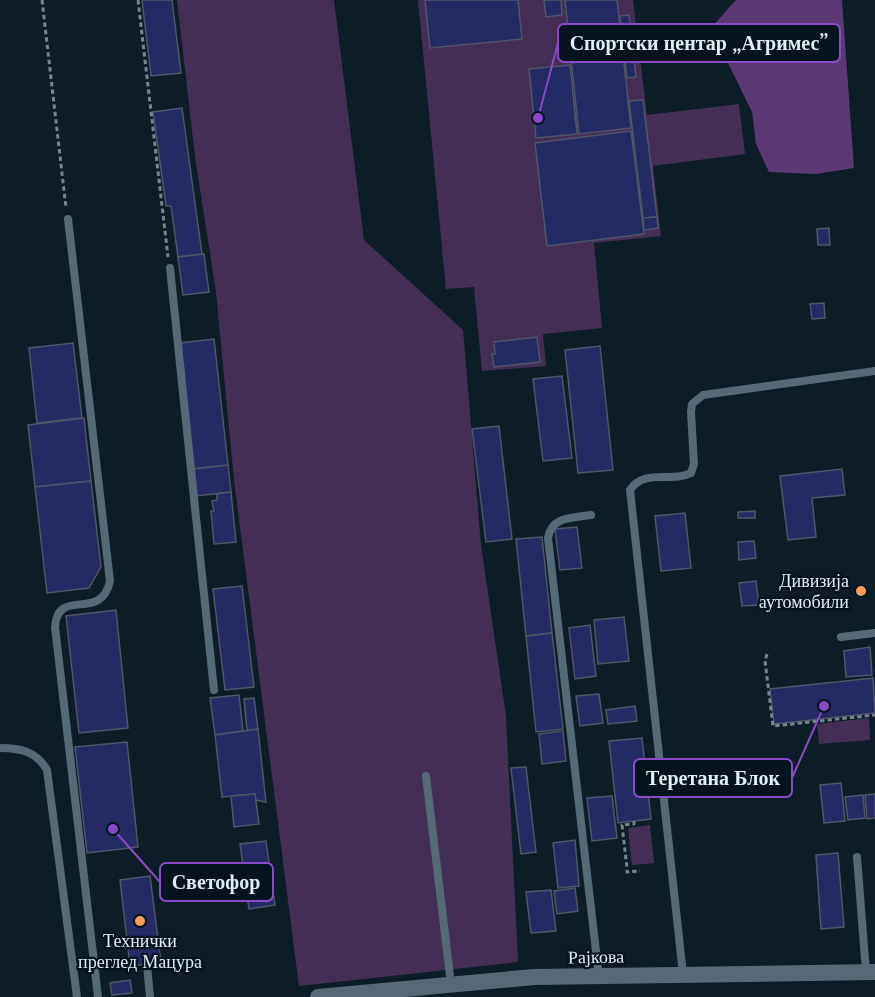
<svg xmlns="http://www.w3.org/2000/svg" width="875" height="997" font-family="'Libre Baskerville',serif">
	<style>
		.green { fill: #452e56 }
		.forest { fill: #5c3974 }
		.building { fill: #242a64; stroke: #505568; stroke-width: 1.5 }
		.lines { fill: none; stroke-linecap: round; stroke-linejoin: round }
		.path { stroke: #76848e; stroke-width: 3; stroke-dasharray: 4.5 3; stroke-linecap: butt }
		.service { stroke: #556977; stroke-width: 8 }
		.minor { stroke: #556977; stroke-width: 16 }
		.poi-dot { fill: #fd9c56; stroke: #04141f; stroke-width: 2 }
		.labels { text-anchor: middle; stroke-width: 4.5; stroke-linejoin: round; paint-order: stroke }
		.poi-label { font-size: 18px; fill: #e1ecf4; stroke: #04141f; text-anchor: end }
		.street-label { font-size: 18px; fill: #e1ecf4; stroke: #04141f }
		.leader { fill: none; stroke: #8a49c7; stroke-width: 2 }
		.callout-dot { fill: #8a49c7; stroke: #04141f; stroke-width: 2 }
		.callout { fill: #04141f; stroke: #8a49c7; stroke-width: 2 }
		.callout-label { font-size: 20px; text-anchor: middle; font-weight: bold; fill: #e1ecf4 }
	</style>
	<rect width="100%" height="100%" fill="#0c1d28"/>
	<g class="green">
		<polygon points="177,0 334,0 364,240 463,330 481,545 506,716 518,962 299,986 234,480 216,292 195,157"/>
		<polygon points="418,0 633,0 647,115 739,104 745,154 653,166 661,236 594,243 602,328 543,334 546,366 482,371 474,287 446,289"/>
		<polygon points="869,718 870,740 819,744 817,724"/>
		<polygon points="650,825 654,863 632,865 628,828"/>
	</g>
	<polygon class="forest" points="736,0 842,0 854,168 816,174 769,172 756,144 752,112 711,28"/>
	<g class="building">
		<polygon points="142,0 172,0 181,73 151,76"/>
		<polygon points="425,0 518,0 522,39 430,48"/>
		<polygon points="544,0 561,0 562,15 546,17"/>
		<polygon points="565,0 617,0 631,128 579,134"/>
		<polygon points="629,15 636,77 627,78 620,16"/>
		<polygon points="570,65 577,134 536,138 529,69"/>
		<polygon points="643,100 657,217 643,218 629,101"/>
		<polygon points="182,108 202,254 178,257 171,206 166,206 153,112"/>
		<polygon points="631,131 644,234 547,246 535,143"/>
		<polygon points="657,217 658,228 644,230 643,218"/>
		<polygon points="829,228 830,245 818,245 817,229"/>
		<polygon points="204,254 209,292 183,295 178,257"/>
		<polygon points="824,303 825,318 812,319 810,304"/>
		<polygon points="537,337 540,362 494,367 492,354 495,354 494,342"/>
		<polygon points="214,339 228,465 193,469 180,343"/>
		<polygon points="73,343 82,418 37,423 29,348"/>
		<polygon points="600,346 613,470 578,473 565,350"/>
		<polygon points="562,376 572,458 543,461 533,379"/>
		<polygon points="84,418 91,481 35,487 28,425"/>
		<polygon points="499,426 512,539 486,542 472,429"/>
		<polygon points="228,465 231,492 196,496 193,469"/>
		<polygon points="842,469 845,495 812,498 816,537 788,540 780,476"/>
		<polygon points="91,481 101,567 89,588 47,593 35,487"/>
		<polygon points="231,492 236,542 214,544 211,511 214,511 212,501 217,500 217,494"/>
		<polygon points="755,511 755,518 738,518 738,512"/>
		<polygon points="685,513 691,568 661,571 655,516"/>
		<polygon points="577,527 582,568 560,570 555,529"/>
		<polygon points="542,537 552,633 526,636 516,539"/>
		<polygon points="754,541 756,558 739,560 738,542"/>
		<polygon points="756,581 759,605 742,606 739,583"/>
		<polygon points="242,586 254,687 225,690 213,589"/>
		<polygon points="116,610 128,728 79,733 66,616"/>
		<polygon points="624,617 629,661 598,664 594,620"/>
		<polygon points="590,625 596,676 575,679 569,628"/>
		<polygon points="552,633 563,729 536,732 526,636"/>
		<polygon points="870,647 872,675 846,677 844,651"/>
		<polygon points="873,678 875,713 774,724 770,689"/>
		<polygon points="599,694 603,723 580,726 576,696"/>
		<polygon points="239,695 243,731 215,735 210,698"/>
		<polygon points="254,698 258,729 247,731 244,699"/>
		<polygon points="635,706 637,721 608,724 606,710"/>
		<polygon points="258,729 266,802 256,800 255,794 222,797 215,735"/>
		<polygon points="563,731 566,761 542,764 539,734"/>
		<polygon points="642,738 651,819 618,823 609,741"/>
		<polygon points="127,742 138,847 87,853 75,747"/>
		<polygon points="526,767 536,852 521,854 511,768"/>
		<polygon points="841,783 845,821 824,823 820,785"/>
		<polygon points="255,794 259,824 234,827 231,796"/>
		<polygon points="875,794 875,818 867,819 865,795"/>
		<polygon points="863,795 865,818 848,820 845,797"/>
		<polygon points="612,796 617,838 592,841 587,798"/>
		<polygon points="575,840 579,886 558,888 553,843"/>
		<polygon points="266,841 275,905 249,909 240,844"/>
		<polygon points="838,853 844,927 821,929 816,855"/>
		<polygon points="150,876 161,963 130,966 120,880"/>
		<polygon points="575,888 578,911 557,914 554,891"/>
		<polygon points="551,890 556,931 531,933 526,892"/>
		<polygon points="130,980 132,993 112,995 110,983"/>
	</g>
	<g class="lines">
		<g class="path">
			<polyline points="42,0 66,208"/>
			<polyline points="138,0 168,257"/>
			<polyline points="767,654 765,661 773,726 875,715"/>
			<polyline points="634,821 634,824 622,825 627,868 627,872 640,871"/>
		</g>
		<g class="service">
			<path d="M68 219 110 581C101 623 58 586 55 627L98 997"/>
			<polyline points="170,268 214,690"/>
			<path d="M591 515C572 518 552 516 548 538L599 977"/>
			<polyline points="841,637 875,633"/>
			<path d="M0 748C20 748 36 751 47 770L77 997"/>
			<polyline points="426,776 451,984"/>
			<polyline points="857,857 866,972"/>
			<polyline points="147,965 150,997"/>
			<path d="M683 974 630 490C644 468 672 483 691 473L694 464 691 412 692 404 703 395 875 371"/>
		</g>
		<polyline class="minor" points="318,997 534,977 875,972"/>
	</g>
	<g class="poi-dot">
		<circle cx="861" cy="591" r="6"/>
		<circle cx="140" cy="921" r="6"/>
	</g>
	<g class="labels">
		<g class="poi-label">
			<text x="849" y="587">Дивизија<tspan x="849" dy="21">аутомобили</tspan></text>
			<text x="140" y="947" text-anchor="middle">Технички<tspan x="140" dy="21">преглед Мацура</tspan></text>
		</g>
		<g class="street-label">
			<text transform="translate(596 957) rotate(-1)" y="6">Рајкова</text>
		</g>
	</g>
	<path class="leader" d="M538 118L558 43M824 706L792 778M113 829L160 882"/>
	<g class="callout-dot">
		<circle cx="538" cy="118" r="6"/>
		<circle cx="824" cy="706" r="6"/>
		<circle cx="113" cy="829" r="6"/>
	</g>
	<g class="callout">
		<rect x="558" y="24" width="282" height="38" rx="6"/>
		<rect x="634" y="759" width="158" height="38" rx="6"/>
		<rect x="160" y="863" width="113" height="38" rx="6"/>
	</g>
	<g class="callout-label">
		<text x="699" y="50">Спортски центар „Агримес”</text>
		<text x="713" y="785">Теретана Блок</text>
		<text x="216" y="889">Светофор</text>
	</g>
</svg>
